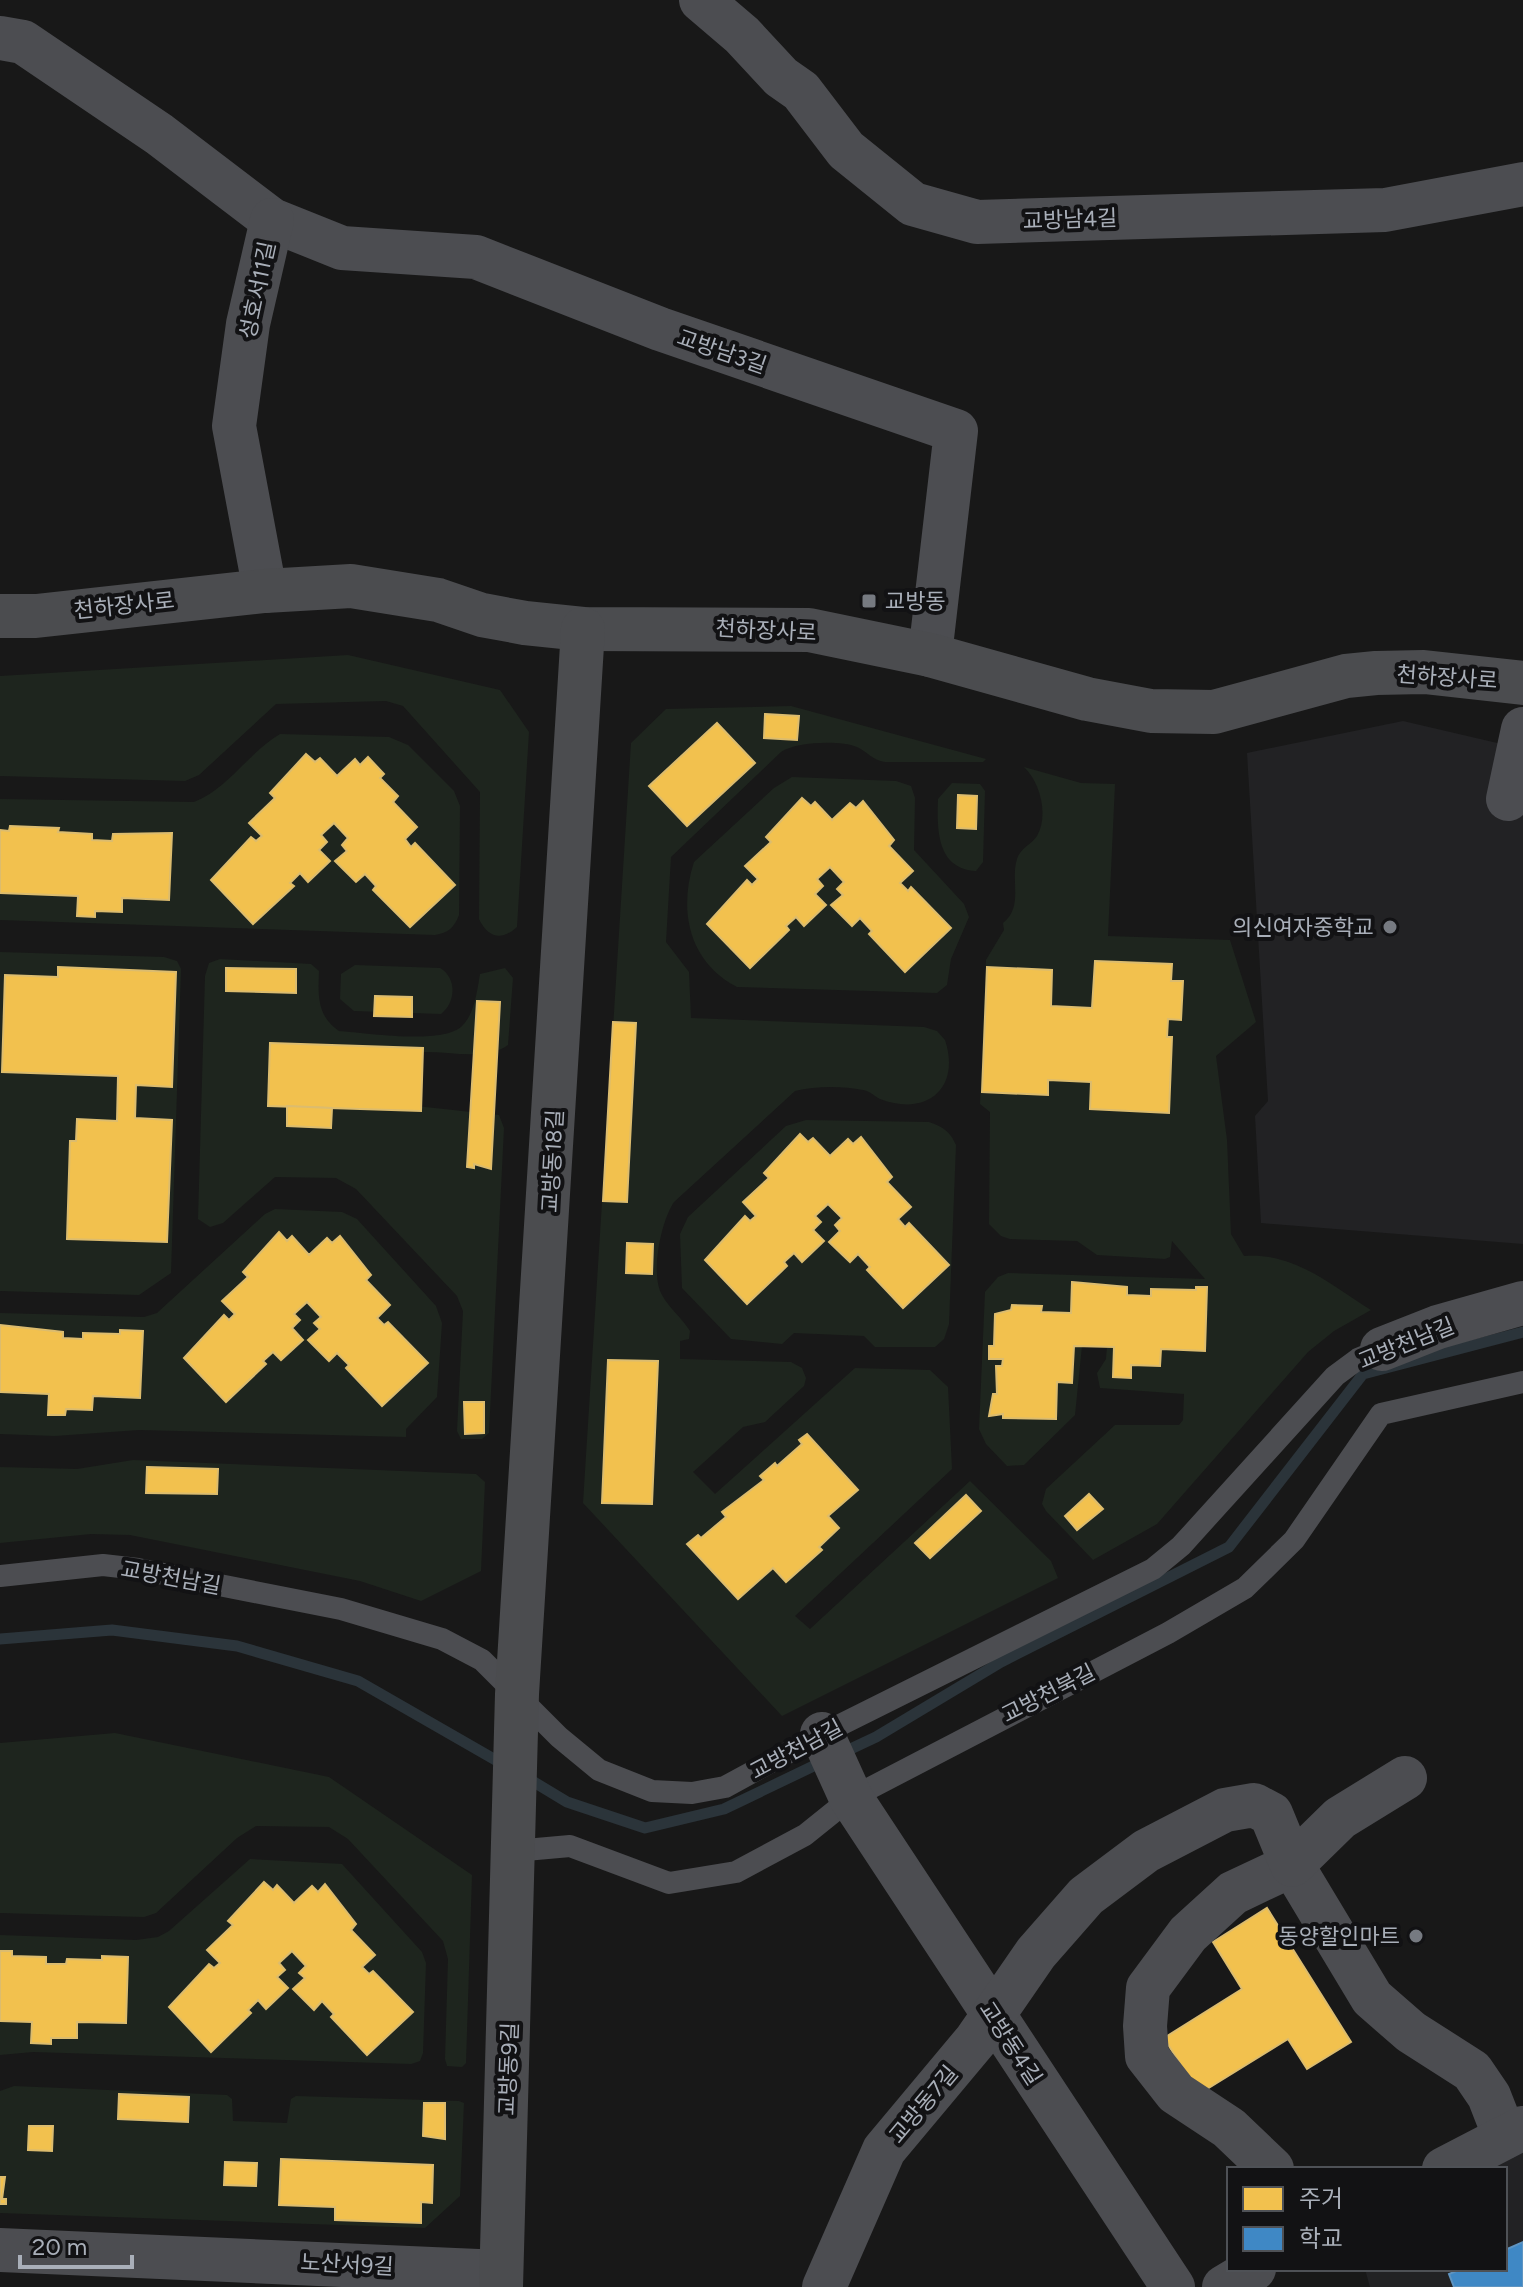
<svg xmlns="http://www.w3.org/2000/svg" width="1523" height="2287" font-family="Figtree,'Noto Sans KR',sans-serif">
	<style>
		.built { fill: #222224 }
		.green { fill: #1e251e }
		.homes { fill: #f2c14e; stroke: #dcbc6e; stroke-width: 2 }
		.schools { fill: #3f88c5; stroke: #5f94c1; stroke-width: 2 }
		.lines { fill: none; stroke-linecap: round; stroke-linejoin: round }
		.stream { stroke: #2b343a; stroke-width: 11 }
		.service { stroke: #4c4d51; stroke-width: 22 }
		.minor { stroke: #4c4d51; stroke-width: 44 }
		.secondary { stroke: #4b4c4f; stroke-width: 44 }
		.poi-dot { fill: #767a81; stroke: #121214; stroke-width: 3 }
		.labels { text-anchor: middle; stroke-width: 8; stroke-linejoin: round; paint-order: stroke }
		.street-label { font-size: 22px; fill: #a9afb9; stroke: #121214 }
		.poi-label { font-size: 22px; fill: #a9afb9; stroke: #121214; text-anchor: end }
	</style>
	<rect width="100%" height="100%" fill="#181818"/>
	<g class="built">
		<polygon points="1403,721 1523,749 1523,1244 1261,1223 1255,1116 1268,1101 1247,753"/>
		<polygon points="1523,2143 1523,2287 1370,2287 1365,2269 1505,2269 1505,2169 1478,2169"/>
	</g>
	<g class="green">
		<path d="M348 655 500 690 529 732 517 927C502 941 488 938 479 919L480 792 403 706 386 701 276 704 199 775 185 781 0 776V676Z"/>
		<path d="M791 706 986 759 983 762H885C872 760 868 752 857 747 839 740 796 742 781 752L671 857 666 942 689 972 691 1018 924 1027 937 1031 945 1040C961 1088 927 1117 880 1099 874 1096 870 1091 863 1090 843 1086 815 1086 795 1091L674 1202C661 1221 650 1274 662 1295 669 1308 682 1318 690 1331L689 1339 680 1341V1359L791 1362 802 1368 806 1378 804 1386 765 1422 743 1427 693 1472 715 1494 855 1368 930 1370 948 1387 952 1469 795 1616 810 1629 970 1481 1051 1561 1058 1578 782 1716 583 1503 631 743 666 709Z"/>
		<path d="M280 734 389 737 408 745 454 791 460 806 459 915C454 928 448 933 435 935L0 920V799L194 802C229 788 248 753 280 734Z"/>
		<path d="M1024 767 1081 783 1115 784 1108 936 1230 940 1256 1022 1216 1056 1227 1140 1231 1234 1244 1256C1294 1252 1331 1285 1371 1310L1334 1331 1308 1352 1157 1524 1093 1560 1046 1511 1042 1504 1046 1489 1115 1425H1179L1183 1420 1184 1394 1100 1388 1097 1373 1106 1359 1107 1347 1082 1346 1075 1415 1024 1465 1007 1466 986 1444 979 1429 985 1292 998 1277 1008 1273 1205 1279 1172 1241 1170 1257 1165 1259 1097 1255 1077 1241 1010 1239 1001 1236 989 1224 990 1112 980 1104 986 960 1004 930 1003 923C1024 906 1010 881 1017 859 1020 848 1032 844 1037 836 1049 815 1040 782 1024 767Z"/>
		<path d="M792 777 896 781 911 786 915 798 914 850 964 904 969 917 951 959 947 985 937 993 737 987C689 962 678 911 694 862L774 788Z"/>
		<path d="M952 783 980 784 985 791 983 862 976 871C936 869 937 828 938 799Z"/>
		<polygon points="0,952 164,957 177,961 181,969 171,1273 139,1295 0,1291"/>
		<path d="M220 959 311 964 319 971C318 996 317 1016 339 1031 367 1033 443 1045 462 1026 475 1013 477 991 480 974L505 968 513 978 508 1045C484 1063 439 1048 411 1053L407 1105 499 1115 504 1128 489 1433 482 1439H461L457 1431 463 1311 457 1296 356 1189 336 1178 275 1177 223 1223 210 1227 198 1219 205 976 209 963Z"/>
		<path d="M355 965 440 968C457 978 456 1002 441 1014L354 1011 340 999 341 974Z"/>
		<path d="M806 1120 929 1122C943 1127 950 1131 956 1145L949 1324 944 1339 935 1347H875L864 1336 794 1333 782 1344 731 1339 682 1288 680 1234 688 1217 786 1126Z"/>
		<polygon points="275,1209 342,1212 357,1219 436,1306 442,1323 437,1397 406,1429 406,1437 139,1430 55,1436 0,1434 0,1313 144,1317 157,1313 265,1214"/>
		<polygon points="133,1460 476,1474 485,1482 481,1571 421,1601 360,1581 130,1535 91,1534 0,1543 0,1467 77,1469"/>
		<polygon points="115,1733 329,1777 472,1875 466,2063 462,2067 447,2066 445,2059 448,1959 443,1941 348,1839 329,1827 256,1826 237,1838 156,1913 144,1917 0,1913 0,1743"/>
		<polygon points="250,1859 342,1864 422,1952 426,1963 423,2053 420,2061 411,2064 33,2052 0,2055 0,1935 136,1940 158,1937 169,1931"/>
		<polygon points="14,2086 227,2095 232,2099 233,2121 287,2123 291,2099 296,2096 459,2101 464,2103 460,2196 425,2228 0,2213 0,2091"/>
	</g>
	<g class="homes">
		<polygon points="765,714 799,716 797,740 764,738"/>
		<polygon points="717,723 755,763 687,826 649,786"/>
		<polygon points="306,754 315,762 320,758 337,776 355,759 360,765 368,757 384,774 380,778 398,796 393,802 417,827 405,839 411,847 415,843 455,885 410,927 373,890 376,886 365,874 356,882 335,861 347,851 342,845 348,838 334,823 321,835 327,842 319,850 330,861 308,882 300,873 290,883 294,886 253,924 211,880 251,837 256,841 262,836 249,823 275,798 270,793"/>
		<polygon points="958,795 977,796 976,829 957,828"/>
		<polygon points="802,798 811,806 815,802 832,820 850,803 856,808 863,801 894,840 889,846 913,871 900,883 908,891 911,887 951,928 905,972 869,934 872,931 860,918 852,926 831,905 843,895 837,889 844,882 830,867 817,879 823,886 815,894 826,905 804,926 796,917 786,926 789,930 750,968 707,924 747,880 752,885 758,879 745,866 771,842 766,837"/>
		<polygon points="10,826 59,828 58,832 92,834 92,840 112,841 113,834 172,833 169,900 122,898 122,912 95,911 95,917 77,916 78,896 0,893 0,830 9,831"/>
		<polygon points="1095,961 1172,964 1171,981 1183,981 1181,1020 1168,1019 1167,1037 1172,1037 1169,1113 1090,1109 1091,1082 1048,1080 1048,1095 982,1092 987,967 1052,970 1051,1006 1092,1008"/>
		<polygon points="58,967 176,972 172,1087 136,1085 135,1118 172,1120 167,1242 67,1239 70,1141 76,1141 77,1119 117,1121 118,1076 2,1072 5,975 58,977"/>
		<polygon points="226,968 296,969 296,993 226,991"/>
		<polygon points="375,996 412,997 412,1017 374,1016"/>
		<polygon points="477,1001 500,1002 491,1169 474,1164 474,1168 467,1167"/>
		<polygon points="613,1022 636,1023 627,1202 603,1201"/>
		<polygon points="270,1043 423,1048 421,1111 268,1106"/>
		<polygon points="287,1106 332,1108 331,1128 287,1126"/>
		<polygon points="800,1134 808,1142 813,1138 830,1156 848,1139 853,1144 861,1137 892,1177 887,1182 911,1207 898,1219 905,1227 909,1223 949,1265 903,1308 867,1270 870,1267 858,1254 850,1262 829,1242 840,1231 835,1225 842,1218 828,1204 815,1216 821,1222 813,1230 824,1241 802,1262 794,1253 784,1262 787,1266 747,1304 705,1260 745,1216 750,1221 756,1216 743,1202 769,1178 764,1173"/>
		<polygon points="279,1232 287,1241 292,1236 309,1255 327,1238 332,1243 340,1236 371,1275 366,1280 390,1305 377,1318 384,1325 388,1322 428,1363 382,1406 346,1368 349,1365 337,1353 329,1361 308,1340 320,1329 314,1323 321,1317 307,1302 294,1314 300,1320 292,1328 303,1340 281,1360 273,1352 263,1361 266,1364 226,1402 184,1358 224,1315 229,1320 235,1314 222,1301 248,1277 243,1272"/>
		<polygon points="627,1243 653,1244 652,1274 626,1273"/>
		<polygon points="1072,1282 1127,1287 1127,1295 1151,1296 1151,1289 1196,1290 1196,1287 1207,1287 1205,1351 1161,1349 1160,1366 1131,1365 1131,1378 1113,1377 1114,1347 1074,1346 1072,1383 1057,1382 1056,1419 1003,1418 1003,1414 989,1416 993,1394 997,1394 996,1366 1002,1366 1003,1359 989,1359 989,1346 994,1346 995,1314 1011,1310 1012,1305 1042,1306 1041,1312 1071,1313"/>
		<polygon points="0,1325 63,1332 63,1338 83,1339 83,1333 120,1334 120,1330 143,1331 140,1398 93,1396 92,1410 66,1409 65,1415 48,1415 49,1394 0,1392"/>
		<polygon points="608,1360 658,1361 652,1504 602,1503"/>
		<polygon points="464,1402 484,1402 484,1433 465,1434"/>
		<polygon points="807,1434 858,1490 828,1516 839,1528 819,1547 822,1550 786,1582 773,1568 738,1599 687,1544 698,1535 701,1538 726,1517 722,1512 764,1480 760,1476 775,1463 777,1466 802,1444 799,1440"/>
		<polygon points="147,1467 218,1469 217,1494 146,1493"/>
		<polygon points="1089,1494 1103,1509 1077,1530 1065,1516"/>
		<polygon points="966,1495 981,1511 930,1558 915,1543"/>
		<polygon points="264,1882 273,1890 277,1885 294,1903 312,1886 318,1892 325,1884 356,1924 351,1930 375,1955 362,1967 369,1974 373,1971 413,2012 367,2055 331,2017 334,2014 322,2001 314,2010 293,1989 305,1978 299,1973 306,1966 292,1951 279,1963 285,1970 277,1977 288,1988 266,2009 258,2000 248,2010 251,2013 211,2052 169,2007 209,1964 214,1968 220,1963 207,1950 233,1925 228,1921"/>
		<polygon points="1267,1908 1351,2042 1307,2069 1288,2039 1199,2094 1164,2038 1242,1989 1213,1942"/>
		<polygon points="0,1951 12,1951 12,1956 46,1957 46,1964 66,1964 67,1959 102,1960 102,1956 128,1957 126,2023 77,2022 77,2038 51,2038 51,2044 31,2043 32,2022 0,2021"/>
		<polygon points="119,2094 189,2097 188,2122 118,2119"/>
		<polygon points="424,2103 445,2103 445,2139 423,2136"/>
		<polygon points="29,2126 53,2126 52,2151 28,2150"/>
		<polygon points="281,2159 433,2165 432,2203 421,2202 421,2223 335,2220 335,2207 279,2205"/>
		<polygon points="225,2162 257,2163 256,2186 224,2185"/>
		<polygon points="0,2177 5,2177 2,2199 6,2199 6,2204 0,2204"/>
	</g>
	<polygon class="schools" points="1523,2242 1523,2287 1454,2287 1449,2274 1461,2269 1505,2269 1505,2250"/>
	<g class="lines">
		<g class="stream">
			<polyline points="0,1639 112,1630 237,1646 358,1681 506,1766"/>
			<polyline points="842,1753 876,1737 1001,1662 1229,1547 1363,1374 1523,1332"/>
			<polyline points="524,1776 567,1802 645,1828 724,1809 826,1760"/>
		</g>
		<g class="service">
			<polyline points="0,1576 103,1565 138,1569 341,1609 442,1639 482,1660 559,1737 599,1770 652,1791 692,1793 725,1787 822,1734 1153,1569 1181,1546 1335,1376 1358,1359 1382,1349"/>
			<polyline points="514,1851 570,1846 669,1883 736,1872 805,1835 851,1798 1168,1633 1245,1588 1294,1540 1381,1414 1523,1382"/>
		</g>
		<g class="minor">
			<polyline points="701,0 742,35 781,77 801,91 846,150 913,204 977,222 1385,210 1523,184"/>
			<polyline points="0,38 23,42 159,134 272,220 342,248 476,257 660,329 956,431 930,655"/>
			<polyline points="265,591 234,426 248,324 272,220"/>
			<polyline points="1508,799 1523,729"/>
			<polyline points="1382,1349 1438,1327 1523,1303"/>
			<polyline points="822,1734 851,1798 1173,2287"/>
			<polyline points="1272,2169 1229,2128 1176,2093 1147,2056 1145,2026 1148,1988 1188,1934 1233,1893 1292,1865 1372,1998 1411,2032 1472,2071 1489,2096 1505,2137"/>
			<polyline points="1444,2169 1523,2128"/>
			<polyline points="0,2250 501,2272"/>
			<polyline points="824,2287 884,2150 976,2040 1036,1953 1086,1896 1146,1851 1225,1810 1254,1805 1271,1814 1292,1865 1340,1818 1405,1778"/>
			<polyline points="1224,2287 1254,2269"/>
		</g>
		<g class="secondary">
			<polyline points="0,616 36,616 265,591 351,586 438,600 482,615 525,623 583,629 809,630 930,655 1087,699 1151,711 1214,712 1346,676 1376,673 1424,672 1523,683"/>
			<polyline points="501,2287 517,1694 583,629"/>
		</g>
	</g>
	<g class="poi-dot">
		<rect x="861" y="593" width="16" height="16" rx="4"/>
		<circle cx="1390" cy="927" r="8"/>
		<circle cx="1416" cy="1936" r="8"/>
	</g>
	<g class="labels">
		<g class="street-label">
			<text transform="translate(1070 219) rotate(-2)" y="8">교방남4길</text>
			<text transform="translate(257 290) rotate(-78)" y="8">성호서11길</text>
			<text transform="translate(722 351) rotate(19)" y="8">교방남3길</text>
			<text transform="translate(124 605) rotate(-6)" y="8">천하장사로</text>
			<text transform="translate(766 630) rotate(3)" y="8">천하장사로</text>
			<text transform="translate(1447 677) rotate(4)" y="8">천하장사로</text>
			<text transform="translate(552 1161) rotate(-87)" y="8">교방동18길</text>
			<text transform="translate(1406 1343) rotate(-22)" y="8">교방천남길</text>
			<text transform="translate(171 1577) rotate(10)" y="8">교방천남길</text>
			<text transform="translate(1048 1693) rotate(-27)" y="8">교방천북길</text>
			<text transform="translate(796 1749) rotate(-28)" y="8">교방천남길</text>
			<text transform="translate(1011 2043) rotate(57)" y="8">교방동4길</text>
			<text transform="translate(508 2069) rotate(-88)" y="8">교방동9길</text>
			<text transform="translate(923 2104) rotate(-50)" y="8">교방동7길</text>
			<text transform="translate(347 2264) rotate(3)" y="8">노산서9길</text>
		</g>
		<g class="poi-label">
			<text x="885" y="609" text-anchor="start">교방동</text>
			<text x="1374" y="935">의신여자중학교</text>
			<text x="1400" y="1944">동양할인마트</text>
		</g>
	</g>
	<rect x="1227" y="2167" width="280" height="104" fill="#121214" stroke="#4e5156" stroke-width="2"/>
	<rect x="1243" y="2187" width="40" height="24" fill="#f2c14e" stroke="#4e5156" stroke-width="2"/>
	<text x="1299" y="2207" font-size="24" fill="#a9afb9">주거</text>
	<rect x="1243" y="2227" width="40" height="24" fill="#3f88c5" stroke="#4e5156" stroke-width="2"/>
	<text x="1299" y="2247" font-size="24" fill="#a9afb9">학교</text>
	<path d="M20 2255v12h112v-12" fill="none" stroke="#a9afb9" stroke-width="4"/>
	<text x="32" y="2255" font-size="24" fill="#a9afb9" stroke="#121214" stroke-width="6" paint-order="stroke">20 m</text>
</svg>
